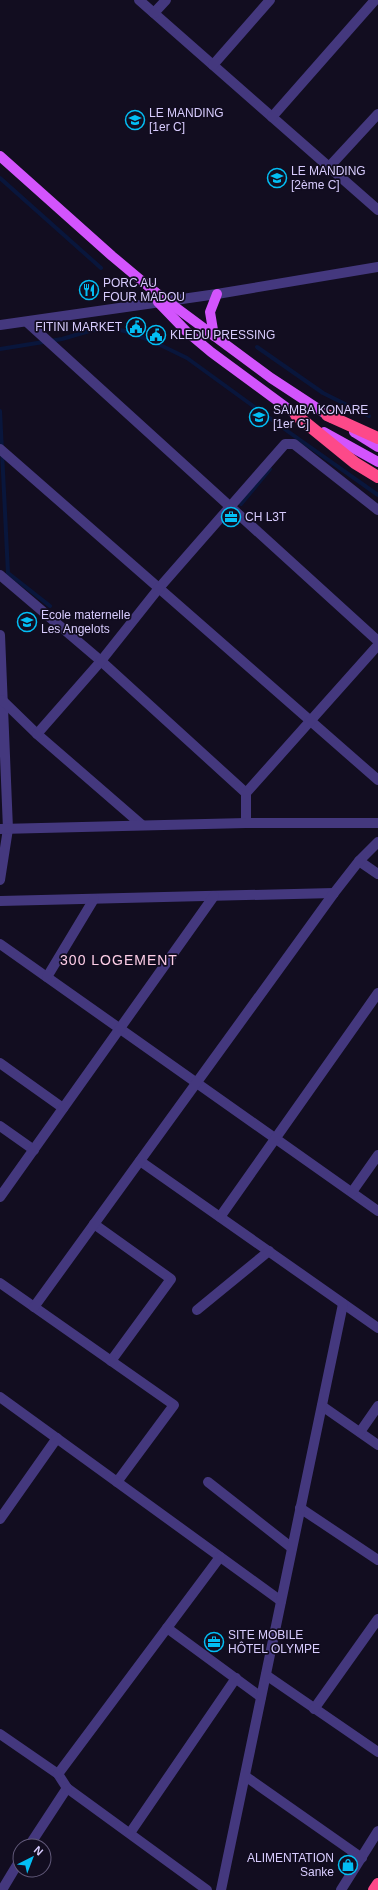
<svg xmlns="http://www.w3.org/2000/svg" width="378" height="1890" font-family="Helvetica,sans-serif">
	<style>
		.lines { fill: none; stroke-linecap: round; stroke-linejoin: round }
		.stream { stroke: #09163c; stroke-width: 4 }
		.street { stroke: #44387e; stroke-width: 10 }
		.primary { stroke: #d354fd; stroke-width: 10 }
		.highway { stroke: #fd4989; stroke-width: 12 }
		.labels { text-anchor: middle; stroke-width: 3.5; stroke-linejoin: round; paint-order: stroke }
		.poi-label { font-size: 12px; fill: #d8ccfe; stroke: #120d20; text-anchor: start }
		.quarter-label { font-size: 14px; letter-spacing: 1px; fill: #fecee7; stroke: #120d20 }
	</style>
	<rect width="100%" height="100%" fill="#120d20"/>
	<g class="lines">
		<g class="stream">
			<polyline points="0,178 101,268"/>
			<polyline points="257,347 323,393 369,416"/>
			<polyline points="0,349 62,339 103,327 125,331 152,341 187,358 293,435 378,495"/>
			<polyline points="0,411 8,573 50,606"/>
			<polyline points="241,504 270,469"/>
		</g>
		<g class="street">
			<polyline points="139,0 378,210"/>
			<polyline points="154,13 166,0"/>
			<polyline points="213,65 270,0"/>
			<polyline points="272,117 375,0"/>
			<polyline points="329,167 378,114"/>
			<polyline points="28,323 378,641"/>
			<polyline points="0,325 217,294 378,267"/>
			<polyline points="0,449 378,780"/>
			<polyline points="0,575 101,661 246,793"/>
			<polyline points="0,635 8,829 0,880"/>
			<polyline points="2,700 37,734 142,825"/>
			<polyline points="37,734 101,661 159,588 285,444 294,444 378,510"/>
			<polyline points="246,823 246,793 378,645"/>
			<polyline points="0,829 246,823 378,823"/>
			<polyline points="359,861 378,874"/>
			<polyline points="0,901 334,893"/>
			<polyline points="0,944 378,1211"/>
			<polyline points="47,977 94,899"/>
			<polyline points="0,1063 63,1108"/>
			<polyline points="0,1126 34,1150"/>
			<polyline points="140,1161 378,1328"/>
			<polyline points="352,1192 378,1155"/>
			<polyline points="0,1197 214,896"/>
			<polyline points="220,1217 378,993"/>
			<polyline points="94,1224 171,1279 111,1361"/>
			<polyline points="0,1283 174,1405 117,1482"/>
			<polyline points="34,1307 334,893 359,861 378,842"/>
			<polyline points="197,1310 269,1251"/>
			<polyline points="0,1397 281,1601"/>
			<polyline points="322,1406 378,1445"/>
			<polyline points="360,1432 378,1406"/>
			<polyline points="208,1482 292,1548"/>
			<polyline points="300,1508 378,1560"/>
			<polyline points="0,1519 57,1438"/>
			<polyline points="167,1628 261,1697"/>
			<polyline points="266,1675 378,1752"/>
			<polyline points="314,1709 378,1619"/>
			<polyline points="0,1734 58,1774 67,1788 207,1890"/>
			<polyline points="58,1774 220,1557"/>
			<polyline points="245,1776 362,1858"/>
			<polyline points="130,1833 236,1678"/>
			<polyline points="29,1846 67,1788"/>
			<polyline points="2,1890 20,1860"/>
			<polyline points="221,1890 343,1304"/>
			<polyline points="341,1890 378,1831"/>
		</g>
		<g class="primary">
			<polyline points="0,156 112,256 155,292 271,378 332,418"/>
			<polyline points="155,292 158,302 186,331 211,352 302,419"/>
			<polyline points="214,336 210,312 217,294"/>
			<polyline points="324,432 378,462"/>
			<polyline points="354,432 378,447"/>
		</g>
		<g class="highway">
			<polyline points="296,415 355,463 378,477"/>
			<polyline points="327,415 378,438"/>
			<polyline points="374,1890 378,1884"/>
		</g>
	</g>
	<defs>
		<g id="school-ring" transform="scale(1)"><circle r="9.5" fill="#120d20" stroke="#03bef4" stroke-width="1.5"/><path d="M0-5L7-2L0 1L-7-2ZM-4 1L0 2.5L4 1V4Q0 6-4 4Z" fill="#03bef4"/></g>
		<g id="restaurant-ring" transform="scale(1)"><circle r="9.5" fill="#120d20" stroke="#03bef4" stroke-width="1.5"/><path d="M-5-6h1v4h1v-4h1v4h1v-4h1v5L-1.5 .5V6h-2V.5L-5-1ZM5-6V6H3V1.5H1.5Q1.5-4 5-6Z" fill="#03bef4"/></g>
		<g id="civic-ring" transform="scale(1)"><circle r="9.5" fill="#120d20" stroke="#03bef4" stroke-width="1.5"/><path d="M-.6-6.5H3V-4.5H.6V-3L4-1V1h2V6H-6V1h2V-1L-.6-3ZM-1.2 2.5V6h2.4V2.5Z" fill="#03bef4"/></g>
		<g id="office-ring" transform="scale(1)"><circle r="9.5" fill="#120d20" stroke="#03bef4" stroke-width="1.5"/><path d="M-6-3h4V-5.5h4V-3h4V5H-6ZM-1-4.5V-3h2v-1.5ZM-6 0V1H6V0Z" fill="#03bef4"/></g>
		<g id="shop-ring" transform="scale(1)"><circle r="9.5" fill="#120d20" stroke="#03bef4" stroke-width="1.5"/><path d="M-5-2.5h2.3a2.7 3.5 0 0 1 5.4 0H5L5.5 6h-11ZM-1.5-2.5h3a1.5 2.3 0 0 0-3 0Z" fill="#03bef4"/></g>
	</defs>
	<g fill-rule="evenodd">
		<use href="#school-ring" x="135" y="120"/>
		<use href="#school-ring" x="277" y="178"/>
		<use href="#restaurant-ring" x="89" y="290"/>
		<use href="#civic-ring" x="136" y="327"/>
		<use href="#civic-ring" x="156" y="335"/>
		<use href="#school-ring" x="259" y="417"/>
		<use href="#office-ring" x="231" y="517"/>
		<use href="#school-ring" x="27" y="622"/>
		<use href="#office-ring" x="214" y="1642"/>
		<use href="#shop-ring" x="348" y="1865"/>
	</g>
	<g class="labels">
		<g class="poi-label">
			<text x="149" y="117">LE MANDING<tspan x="149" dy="14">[1er C]</tspan></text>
			<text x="291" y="175">LE MANDING<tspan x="291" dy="14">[2ème C]</tspan></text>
			<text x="103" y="287">PORC AU<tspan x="103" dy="14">FOUR MADOU</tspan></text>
			<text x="122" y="331" text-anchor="end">FITINI MARKET</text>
			<text x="170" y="339">KLEDU PRESSING</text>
			<text x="273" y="414">SAMBA KONARE<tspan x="273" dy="14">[1er C]</tspan></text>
			<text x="245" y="521">CH L3T</text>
			<text x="41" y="619">Ecole maternelle<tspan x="41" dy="14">Les Angelots</tspan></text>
			<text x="228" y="1639">SITE MOBILE<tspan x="228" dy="14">HÔTEL OLYMPE</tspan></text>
			<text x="334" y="1862" text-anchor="end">ALIMENTATION<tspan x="334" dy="14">Sanke</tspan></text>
		</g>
		<g class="quarter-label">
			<text x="119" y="965">300 LOGEMENT</text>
		</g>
	</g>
	<g transform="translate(32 1858) rotate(42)"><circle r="19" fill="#120d20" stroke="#615979"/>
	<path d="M0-3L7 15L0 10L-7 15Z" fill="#03bef4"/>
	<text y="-6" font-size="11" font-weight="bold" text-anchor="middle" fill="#d8ccfe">N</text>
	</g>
</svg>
